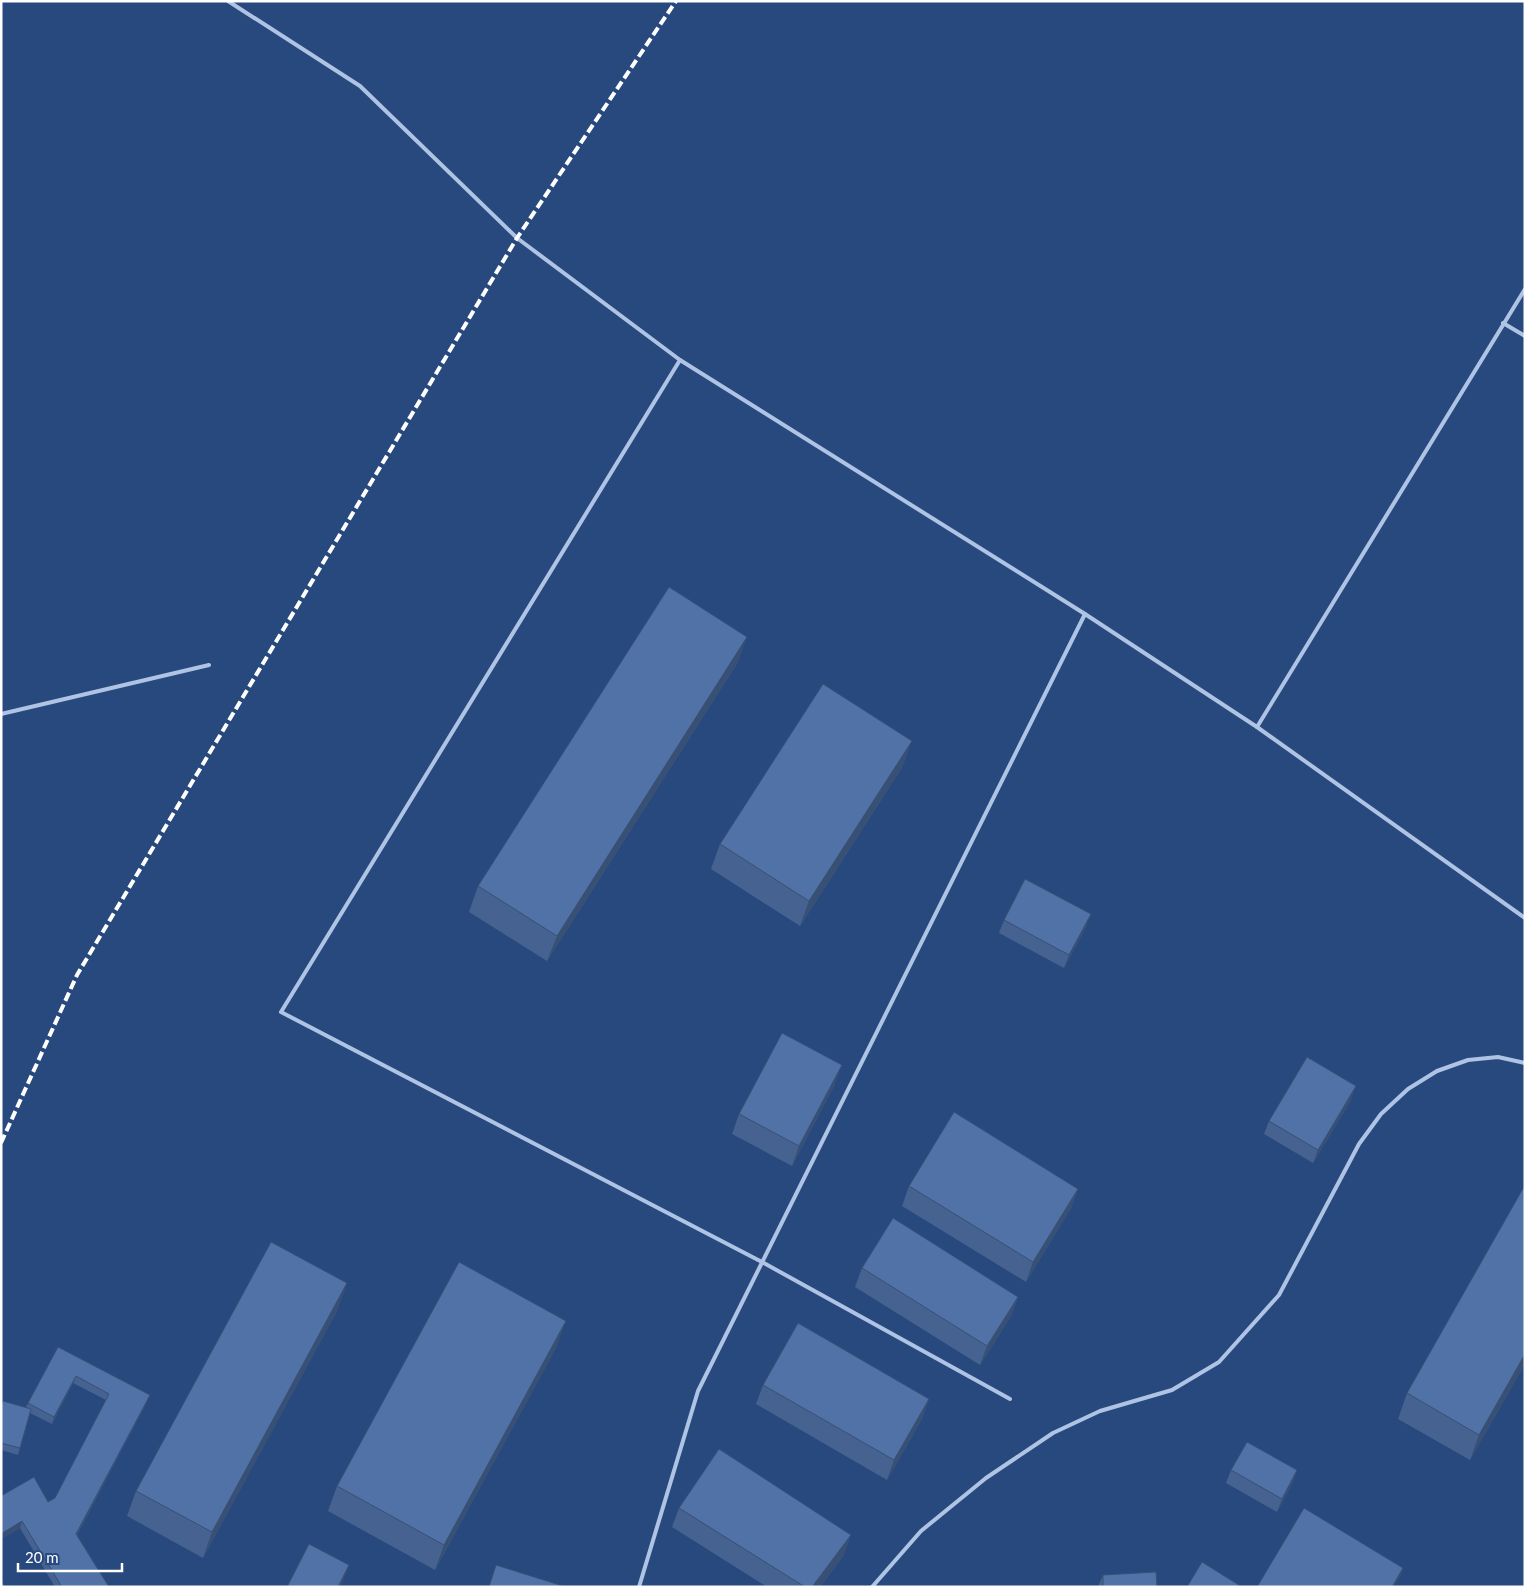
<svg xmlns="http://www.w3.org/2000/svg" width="1526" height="1588" font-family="Lato,sans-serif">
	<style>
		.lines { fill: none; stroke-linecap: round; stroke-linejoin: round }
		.service { stroke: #afc4e5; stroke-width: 4 }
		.rail { stroke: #fff; stroke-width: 4; stroke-dasharray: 9 4; stroke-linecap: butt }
		.wall { fill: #466290 }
		.shaded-wall { fill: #395075 }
		.building { fill: #5172a7; stroke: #395075 }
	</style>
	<rect width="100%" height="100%" fill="#28497e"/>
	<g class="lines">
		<g class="service">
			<polyline points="228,1 360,86 517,238 680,360 1085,614 1257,727 1525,918"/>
			<polyline points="1503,323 1525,336"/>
			<polyline points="680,360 281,1012 762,1262 1010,1399"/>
			<polyline points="1,714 209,665"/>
			<polyline points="1257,727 1525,289"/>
			<polyline points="639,1587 698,1391 1085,614"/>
			<polyline points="872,1587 921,1531 986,1478 1053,1433 1100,1411 1172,1390 1219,1362 1279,1295 1359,1144 1381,1114 1408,1089 1437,1071 1468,1060 1498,1057 1525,1063"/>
		</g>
		<polyline class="rail" points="1,1143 77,975 517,238 676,1"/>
	</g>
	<g class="wall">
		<polygon points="738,662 547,961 469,912 478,886"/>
		<polygon points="903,766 800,926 711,869 720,844"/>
		<polygon points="1004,920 1086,927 1064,968 999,933"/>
		<polygon points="835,1084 792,1166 732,1134 739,1114"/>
		<polygon points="1351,1100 1313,1163 1264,1134 1269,1121"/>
		<polygon points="1525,1185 1525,1364 1470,1460 1398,1419 1407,1393"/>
		<polygon points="909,1186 1078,1189 1071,1208 1026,1282 902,1206"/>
		<polygon points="862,1268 1018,1297 1011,1316 980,1365 855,1287"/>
		<polygon points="338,1309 203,1558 127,1516 136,1491"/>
		<polygon points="557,1346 435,1570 328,1511 337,1486"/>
		<polygon points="58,1347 147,1402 77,1535 109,1587 55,1587 20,1528 1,1539 1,1496 48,1502 55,1498 106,1400 73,1383 52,1424 30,1413 18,1455 1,1450 1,1405 26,1407"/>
		<polygon points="763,1385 929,1399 922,1419 887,1480 756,1404"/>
		<polygon points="1231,1470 1297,1470 1292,1484 1277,1512 1226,1483"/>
		<polygon points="679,1508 844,1555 820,1587 767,1587 672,1527"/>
		<polygon points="1103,1575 1157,1587 1098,1587"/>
	</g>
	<g class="shaded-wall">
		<polygon points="747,637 738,662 547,961 557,936"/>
		<polygon points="912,741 903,766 800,926 809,901"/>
		<polygon points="1091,914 1086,927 1064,968 1069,955"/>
		<polygon points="842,1065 835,1084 792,1166 799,1146"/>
		<polygon points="1356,1086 1351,1100 1313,1163 1318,1150"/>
		<polygon points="1078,1189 1071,1208 1026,1282 1033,1262"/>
		<polygon points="347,1283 338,1309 203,1558 212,1532"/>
		<polygon points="1018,1297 1011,1316 980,1365 987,1346"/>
		<polygon points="566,1321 557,1346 435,1570 444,1545"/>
		<polygon points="1525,1354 1525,1364 1470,1460 1479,1435"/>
		<polygon points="76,1376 73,1383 52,1424 54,1417"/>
		<polygon points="150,1395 147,1402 74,1540 76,1534"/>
		<polygon points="929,1399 922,1419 887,1480 894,1460"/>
		<polygon points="1297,1470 1292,1484 1277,1512 1282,1499"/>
		<polygon points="22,1521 20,1528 1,1539 1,1534"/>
		<polygon points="851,1535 844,1555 820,1587 812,1587"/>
		<polygon points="349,1565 341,1587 338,1587"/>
		<polygon points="1403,1568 1401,1575 1394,1587 1392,1587"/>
	</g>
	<g class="building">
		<polygon points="669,587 747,637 557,936 478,886"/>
		<polygon points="823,684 912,741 809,901 720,844"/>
		<polygon points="1025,879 1091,914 1069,955 1004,920"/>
		<polygon points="782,1033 842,1065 799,1146 739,1114"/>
		<polygon points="1307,1057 1356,1086 1318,1150 1269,1121"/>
		<polygon points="954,1112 1078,1189 1033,1262 909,1186"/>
		<polygon points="1525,1185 1525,1354 1479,1435 1407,1393"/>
		<polygon points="893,1218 1018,1297 987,1346 862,1268"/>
		<polygon points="271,1242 347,1283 212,1532 136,1491"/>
		<polygon points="459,1262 566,1321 444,1545 337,1486"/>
		<polygon points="798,1323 929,1399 894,1460 763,1385"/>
		<polygon points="58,1347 150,1395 76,1534 109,1587 62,1587 22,1521 1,1534 1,1496 34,1477 48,1502 55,1498 109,1394 76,1376 54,1417 28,1403"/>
		<polygon points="3,1401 31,1409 20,1448 1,1443 1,1406"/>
		<polygon points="1247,1442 1297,1470 1282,1499 1231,1470"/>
		<polygon points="719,1449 851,1535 812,1587 805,1587 679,1508"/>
		<polygon points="1304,1508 1403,1568 1392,1587 1257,1587"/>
		<polygon points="309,1544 349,1565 338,1587 287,1587"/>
		<polygon points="1202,1562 1242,1587 1187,1587"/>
		<polygon points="496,1565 566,1587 489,1587"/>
		<polygon points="1156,1572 1157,1587 1103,1587 1103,1575"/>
		<polygon points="1,1580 5,1587 1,1587"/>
	</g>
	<rect width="1526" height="1588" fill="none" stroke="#ffffff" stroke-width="5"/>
	<path d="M18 1563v8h104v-8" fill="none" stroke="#ffffff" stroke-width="2.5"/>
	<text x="25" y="1563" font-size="15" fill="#ffffff" stroke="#28497e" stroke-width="4" paint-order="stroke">20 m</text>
</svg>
